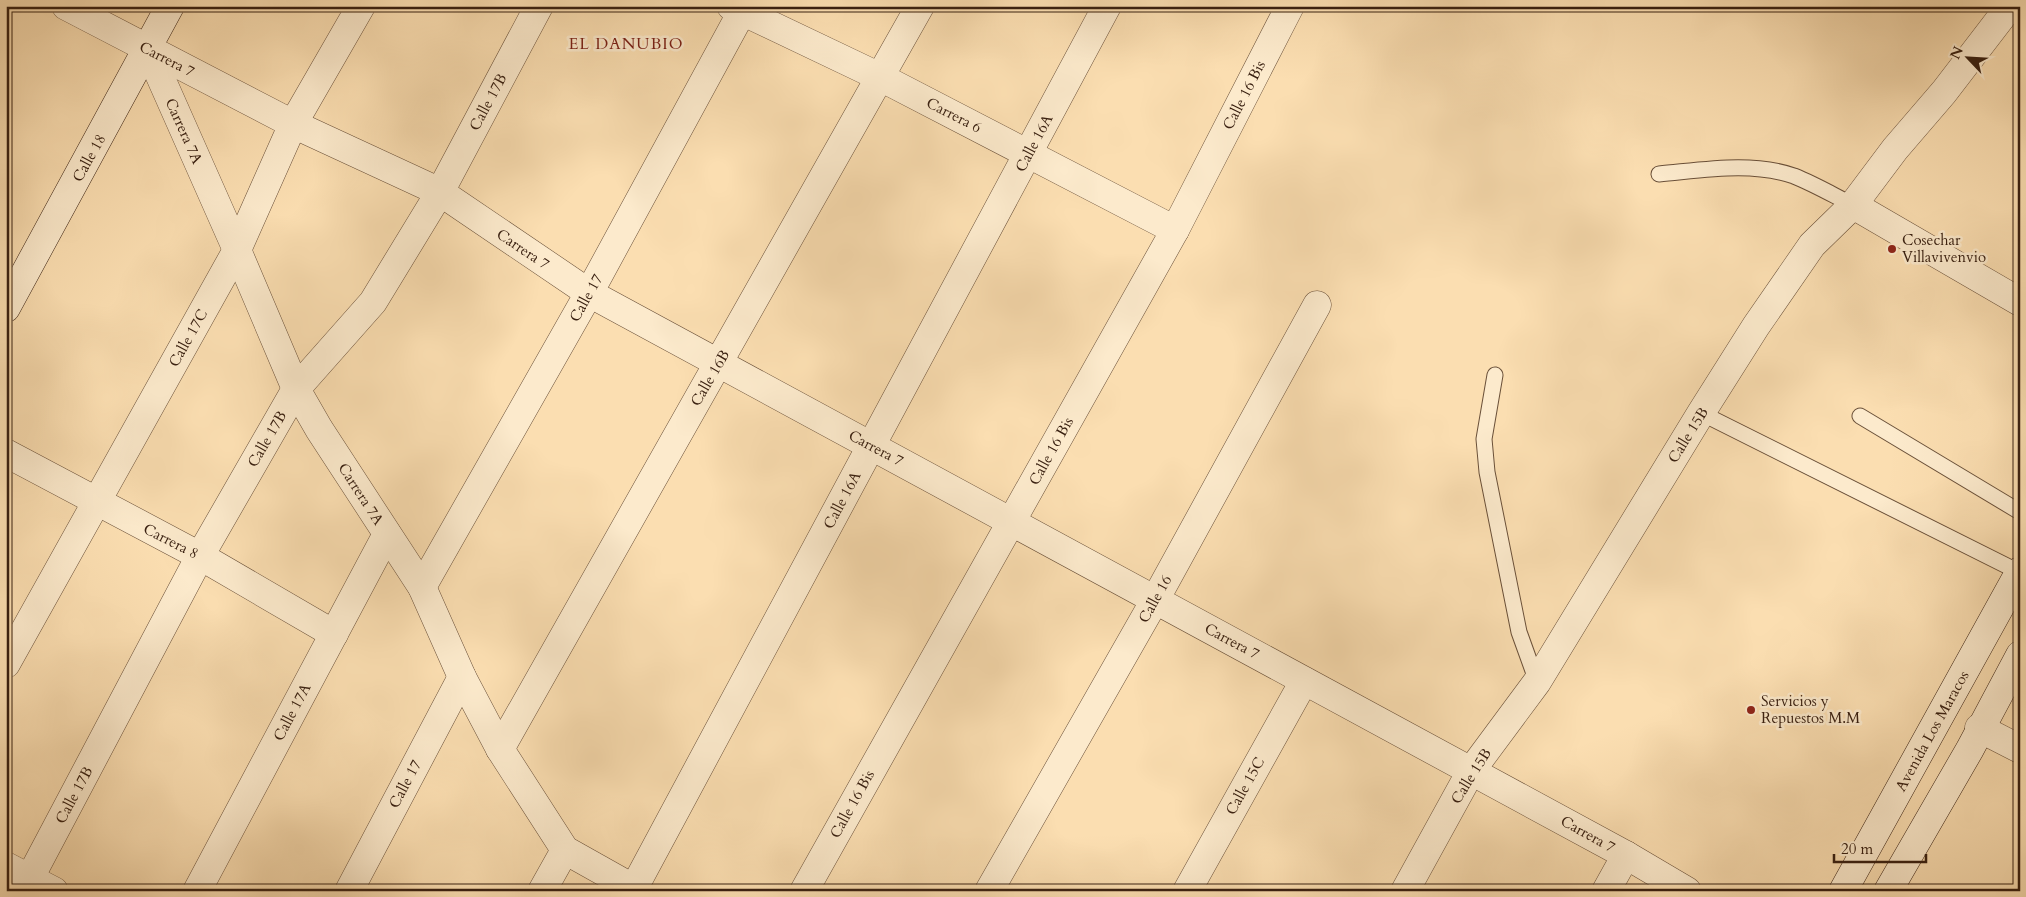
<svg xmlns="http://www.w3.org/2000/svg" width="2026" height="897" font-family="Cardo,serif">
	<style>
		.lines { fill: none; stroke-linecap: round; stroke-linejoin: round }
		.lane-casing { stroke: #6a5039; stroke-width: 17 }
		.street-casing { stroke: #6a5039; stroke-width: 29 }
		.secondary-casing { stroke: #392011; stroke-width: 29 }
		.lane { stroke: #fceacc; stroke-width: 15 }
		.street { stroke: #fceacc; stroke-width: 28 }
		.secondary { stroke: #fceacc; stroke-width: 28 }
		.poi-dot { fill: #8f2418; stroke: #fceacc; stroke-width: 2 }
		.labels { text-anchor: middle; stroke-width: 5; stroke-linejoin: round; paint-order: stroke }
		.street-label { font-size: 15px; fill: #392011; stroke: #fceacc }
		.poi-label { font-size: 15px; fill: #392011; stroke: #fceacc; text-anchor: start }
		.neighbourhood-label { font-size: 16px; letter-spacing: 1px; fill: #7a1f14; stroke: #fceacc }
	</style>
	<rect width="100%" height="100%" fill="#fbdeb1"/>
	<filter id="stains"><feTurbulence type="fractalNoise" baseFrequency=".004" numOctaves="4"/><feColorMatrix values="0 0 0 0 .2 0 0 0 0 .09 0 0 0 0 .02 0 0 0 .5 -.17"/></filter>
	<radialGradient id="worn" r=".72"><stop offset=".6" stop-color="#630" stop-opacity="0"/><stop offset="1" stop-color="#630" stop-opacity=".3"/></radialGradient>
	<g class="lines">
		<g class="lane-casing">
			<g id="lane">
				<path d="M1659 174C1703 170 1751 161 1794 176 1814 184 1833 195 1853 205"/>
				<polyline points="1495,375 1484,439 1487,472 1519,632 1537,682"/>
				<polyline points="1701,413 2019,572"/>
				<polyline points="1860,416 2020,512"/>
			</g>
		</g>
		<g class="street-casing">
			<g id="street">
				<polyline points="66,6 293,124 440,192 589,293 1626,855 1687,891"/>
				<polyline points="731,6 880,77 1175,230"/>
				<polyline points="148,49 237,250 296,389 319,429 422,587 462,677 500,749 565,850 638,891"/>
				<polyline points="1853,205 2020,302"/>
				<polyline points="6,453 200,556 334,634"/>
				<polyline points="422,587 589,293 745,6"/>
				<polyline points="6,664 237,250 293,124 361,6"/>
				<polyline points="1979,728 2020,749"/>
				<polyline points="500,749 920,6"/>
				<polyline points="6,866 54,891"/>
				<polyline points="634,888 1107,6"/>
				<polyline points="23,891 200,556 296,389 373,302 440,192 539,6"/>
				<polyline points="197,891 387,534"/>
				<polyline points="349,891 462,677"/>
				<polyline points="542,891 565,850"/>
				<polyline points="804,891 1175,230 1290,6"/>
				<polyline points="989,891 1155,600 1317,305"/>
				<polyline points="1187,891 1304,681"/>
				<polyline points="1405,891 1471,771 1537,682 1701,413 1756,326 1812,245 1853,205 1895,149 1944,92 2010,6"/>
				<polyline points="1606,891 1626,855"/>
			</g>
		</g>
		<g class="secondary-casing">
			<g id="secondary">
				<polyline points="6,308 170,6"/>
				<polyline points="1843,891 2020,571"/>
				<polyline points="1888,891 1970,749 2020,655"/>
			</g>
		</g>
		<use href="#lane" class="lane"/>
		<use href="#street" class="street"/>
		<use href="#secondary" class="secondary"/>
	</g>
	<g class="poi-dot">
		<circle cx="1892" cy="249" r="5"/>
		<circle cx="1751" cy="710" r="5"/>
	</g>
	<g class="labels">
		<g class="street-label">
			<text transform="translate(167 59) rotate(27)" y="5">Carrera 7</text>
			<text transform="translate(1244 95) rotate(-63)" y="5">Calle 16 Bis</text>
			<text transform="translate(488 102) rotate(-62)" y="5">Calle 17B</text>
			<text transform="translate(954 115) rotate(27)" y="5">Carrera 6</text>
			<text transform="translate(184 131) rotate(66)" y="5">Carrera 7A</text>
			<text transform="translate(1034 143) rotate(-62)" y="5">Calle 16A</text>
			<text transform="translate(89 158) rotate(-61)" y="5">Calle 18</text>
			<text transform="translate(523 249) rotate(34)" y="5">Carrera 7</text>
			<text transform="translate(586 298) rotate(-61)" y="5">Calle 17</text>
			<text transform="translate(188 338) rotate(-61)" y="5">Calle 17C</text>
			<text transform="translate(710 378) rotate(-60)" y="5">Calle 16B</text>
			<text transform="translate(1688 435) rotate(-58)" y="5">Calle 15B</text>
			<text transform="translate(267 439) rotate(-60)" y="5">Calle 17B</text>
			<text transform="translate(876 448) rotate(28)" y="5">Carrera 7</text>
			<text transform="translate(1051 451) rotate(-61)" y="5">Calle 16 Bis</text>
			<text transform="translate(361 494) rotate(57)" y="5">Carrera 7A</text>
			<text transform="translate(842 500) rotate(-62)" y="5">Calle 16A</text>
			<text transform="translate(171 541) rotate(27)" y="5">Carrera 8</text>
			<text transform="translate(1155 599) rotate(-61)" y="5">Calle 16</text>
			<text transform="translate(1232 641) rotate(28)" y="5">Carrera 7</text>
			<text transform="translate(292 712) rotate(-62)" y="5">Calle 17A</text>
			<text transform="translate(1932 731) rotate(-61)" y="5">Avenida Los Maracos</text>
			<text transform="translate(1471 776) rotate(-58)" y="5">Calle 15B</text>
			<text transform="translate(405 784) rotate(-62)" y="5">Calle 17</text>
			<text transform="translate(1245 786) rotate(-61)" y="5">Calle 15C</text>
			<text transform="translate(74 795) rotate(-62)" y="5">Calle 17B</text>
			<text transform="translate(852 804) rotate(-61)" y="5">Calle 16 Bis</text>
			<text transform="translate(1588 834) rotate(29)" y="5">Carrera 7</text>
		</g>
		<g class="poi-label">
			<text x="1902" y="245">Cosechar<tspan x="1902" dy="17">Villavivenvio</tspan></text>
			<text x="1761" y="706">Servicios y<tspan x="1761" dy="17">Repuestos M.M</tspan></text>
		</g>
		<g class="neighbourhood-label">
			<text x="626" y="49">EL DANUBIO</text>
		</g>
	</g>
	<rect width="2026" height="897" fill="none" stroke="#fbdeb1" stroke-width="25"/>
	<rect x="8" y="8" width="2011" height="882" fill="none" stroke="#392011" stroke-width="2.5"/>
	<rect x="12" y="12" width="2001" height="872" fill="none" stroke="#392011"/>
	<g transform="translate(1968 58) rotate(295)" stroke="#fceacc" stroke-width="4" paint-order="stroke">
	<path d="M0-4L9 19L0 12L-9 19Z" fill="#392011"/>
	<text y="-8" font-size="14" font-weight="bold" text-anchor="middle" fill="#392011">N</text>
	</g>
	<path d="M1834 854v8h92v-8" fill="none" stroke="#392011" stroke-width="2.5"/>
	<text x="1841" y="854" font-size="15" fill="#392011" stroke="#fceacc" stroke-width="4" paint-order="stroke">20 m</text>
	<rect width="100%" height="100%" filter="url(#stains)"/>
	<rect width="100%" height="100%" fill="url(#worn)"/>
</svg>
